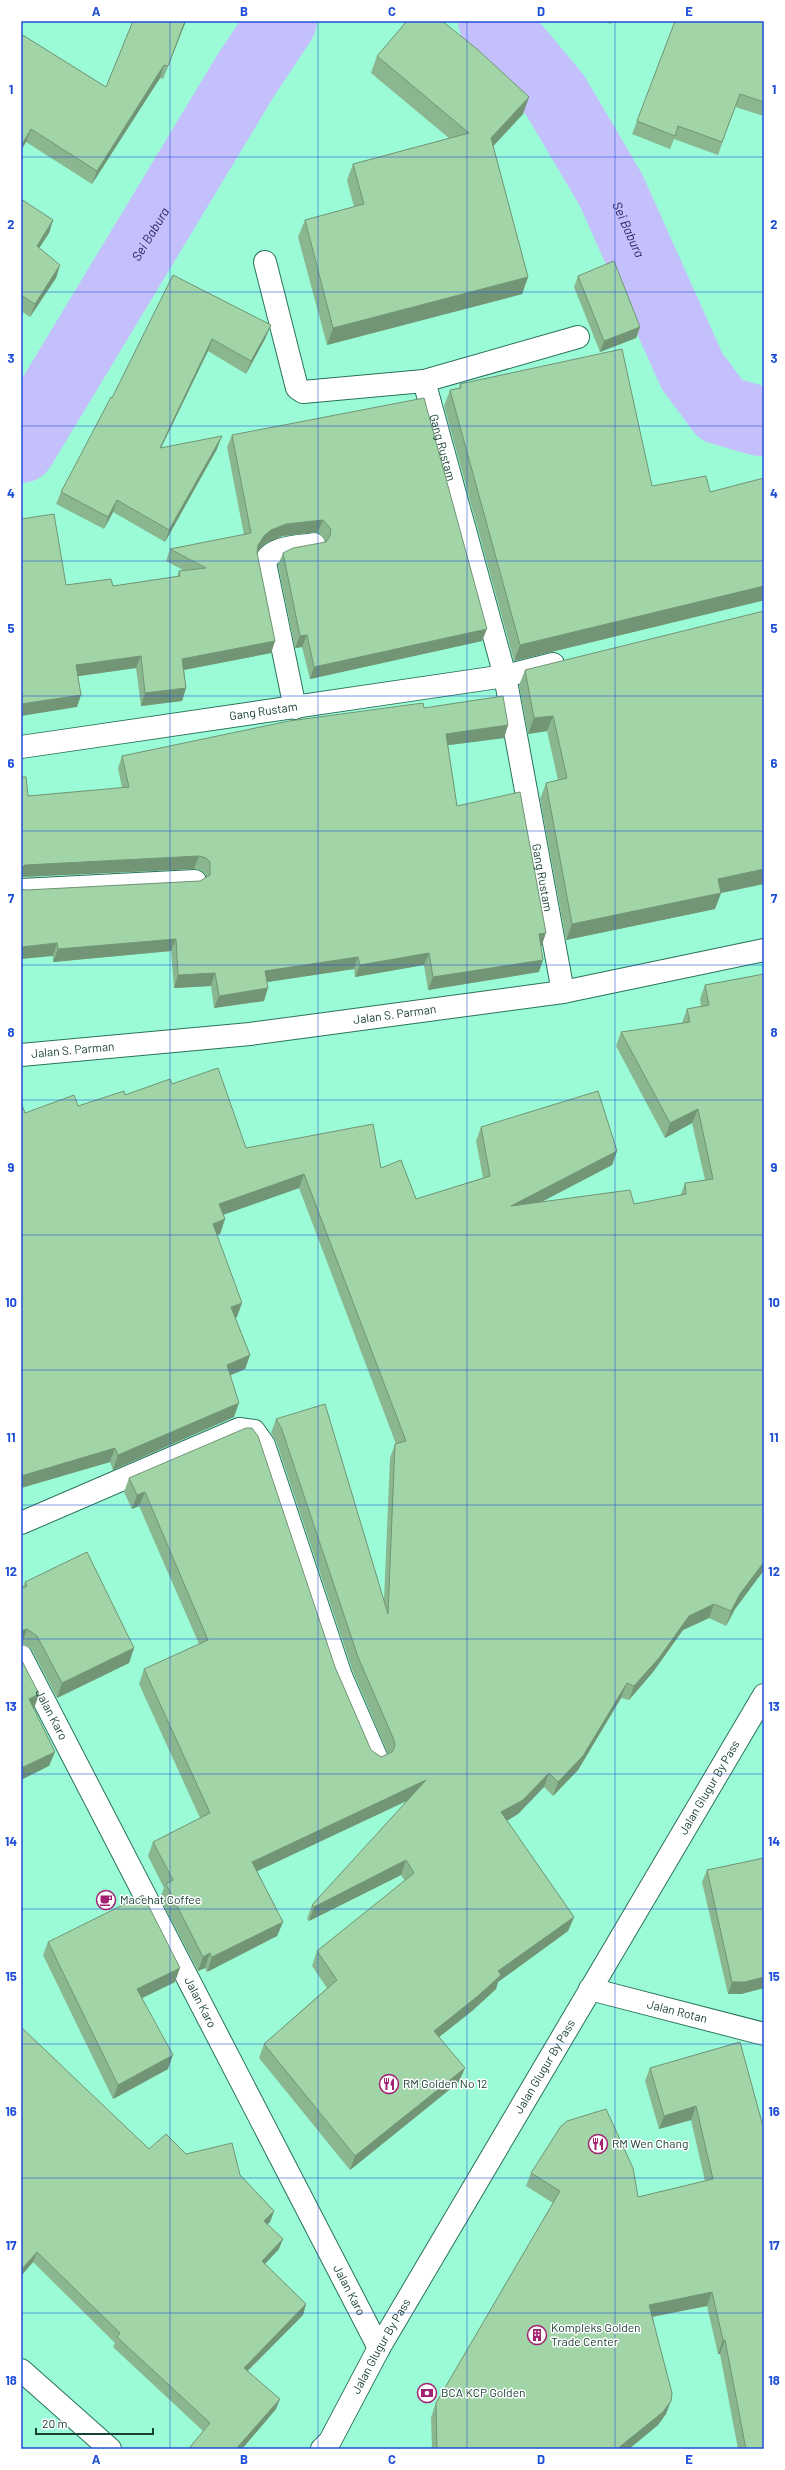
<svg xmlns="http://www.w3.org/2000/svg" width="785" height="2470" font-family="Barlow,sans-serif">
	<style>
		.lines { fill: none; stroke-linecap: round; stroke-linejoin: round }
		.river { stroke: #c4c0fc; stroke-width: 70 }
		.street-casing { stroke: #2a735b; stroke-width: 24 }
		.primary-casing { stroke: #2a735b; stroke-width: 24 }
		.street { stroke: #fff; stroke-width: 22 }
		.primary { stroke: #fff; stroke-width: 22 }
		.wall { fill: #8ab790 }
		.shaded-wall { fill: #719575 }
		.building { fill: #a1d5a7; stroke: #719575 }
		.grid { fill: none; stroke: #1d4ed8; stroke-width: 1; stroke-opacity: 0.55 }
		.labels { text-anchor: middle; stroke-width: 3; stroke-linejoin: round; paint-order: stroke }
		.street-label { font-size: 12px; fill: #194133; stroke: #fff }
		.poi-label { font-size: 12px; fill: #194133; stroke: #fff; text-anchor: start }
		.water-label { font-size: 13px; font-style: italic; fill: #2a1a5e; stroke: #fff }
		.neatline { fill: none; stroke: #1d4ed8; stroke-width: 1.5 }
		.grid-label { font-size: 13px; text-anchor: middle; font-weight: bold; fill: #1d4ed8 }
	</style>
	<rect width="100%" height="100%" fill="#9cfbd7"/>
	<g class="lines">
		<g class="river">
			<path id="s1" d="M493 21 555 95 611 190 692 371 721 410 759 421 764 420"/>
			<path id="s2" d="M21 448 246 75 282 21"/>
		</g>
		<g class="street-casing">
			<g id="street">
				<polyline points="265,262 297,388 303,392 424,381 578,337"/>
				<path id="s3" d="M424 381 505 676 563 992"/>
				<path d="M295 708 265 563C270 546 298 547 314 544"/>
				<path id="s4" d="M21 747 505 676 553 664"/>
				<polyline points="21,890 195,881"/>
				<polyline points="21,1523 239,1429 254,1431 264,1445 341,1676 377,1759"/>
				<path id="s5" d="M21 1656 379 2348"/>
				<path id="s6" d="M590 1989 764 2034"/>
			</g>
		</g>
		<g class="primary-casing">
			<g id="primary">
				<path id="s7" d="M21 1055 250 1034 563 992 764 950"/>
				<polyline points="21,2370 110,2449"/>
				<path id="s8" d="M322 2449 330 2441 379 2348 764 1695"/>
			</g>
		</g>
		<use href="#street" class="street"/>
		<use href="#primary" class="primary"/>
	</g>
	<g class="wall">
		<polygon points="133,21 186,21 163,79 160,78 92,184 26,142 21,34 106,87"/>
		<polygon points="604,21 612,21 611,24"/>
		<polygon points="764,21 764,116 735,107 718,155 674,139 670,149 632,134 637,121"/>
		<polygon points="377,56 523,114 493,146 528,277 522,294 327,345 298,237 305,220 354,207 347,180 353,164 449,138 371,73"/>
		<polygon points="21,199 53,220 49,233 39,248 60,265 56,278 30,317 21,311"/>
		<polygon points="173,275 266,337 246,374 208,351 161,448 217,449 165,542 113,512 104,529 56,504 61,492 112,398"/>
		<polygon points="578,276 640,327 636,338 600,352 574,287"/>
		<polygon points="460,384 652,486 710,492 761,601 514,661 444,406 450,390 459,388"/>
		<polygon points="232,435 482,641 310,679 302,647 295,648 278,565 283,553 326,542 318,532 282,536 267,542 260,548 257,553 275,641 271,653 184,670 186,688 182,701 141,706 136,668 78,676 77,707 66,585 113,586 177,577 179,571 183,570 166,561 170,549 244,535 227,447"/>
		<polygon points="525,670 721,893 715,909 566,940 540,799 546,783 558,780 547,731 528,734 519,685"/>
		<polygon points="424,708 508,725 504,738 448,745 457,806 542,945 541,946 539,972 428,990 424,965 355,977 354,969 267,982 264,1001 214,1008 211,986 174,988 171,951 53,962 53,956 26,890 200,881 206,878 206,875 201,870 194,869 21,877 21,777 28,796 122,788 118,768 122,756"/>
		<polygon points="764,974 764,1570 735,1609 726,1626 709,1618 683,1630 653,1672 629,1700 621,1698 578,1770 553,1796 544,1787 518,1814 507,1821 574,1917 568,1931 498,1982 496,1989 472,2011 439,2037 459,2082 350,2170 259,2058 264,2044 327,1988 312,1966 317,1951 405,1881 401,1875 309,1921 307,1919 312,1905 407,1801 257,1871 283,1922 277,1936 207,1972 205,1968 198,1971 160,1898 164,1888 148,1856 153,1842 200,1818 139,1684 144,1669 199,1644 139,1506 132,1509 124,1492 129,1478 335,1667 371,1750 381,1757 388,1754 353,1672 276,1441 271,1433 276,1419 384,1600 390,1458 395,1444 396,1444 299,1188 223,1215 225,1219 220,1234 217,1235 237,1317 235,1318 250,1355 245,1369 230,1375 234,1417 113,1470 110,1462 21,1488 21,1102 25,1113 78,1106 172,1084 246,1148 381,1168 416,1199 483,1178 476,1141 481,1127 617,1151 612,1165 541,1202 634,1204 680,1196 685,1183 705,1180 692,1123 665,1138 616,1046 621,1032 682,1023 687,1009 701,1006 700,999 705,985"/>
		<polygon points="25,1582 134,1648 129,1663 57,1698 32,1650 22,1644 22,1589"/>
		<polygon points="764,1858 764,1988 741,1994 728,1994 702,1882 707,1870"/>
		<polygon points="48,1942 175,1982 142,1998 168,2069 113,2099 43,1955"/>
		<polygon points="21,2027 149,2149 186,2154 240,2175 274,2211 270,2222 267,2224 279,2249 265,2264 306,2304 303,2315 248,2371 276,2409 242,2449 189,2449 190,2447 203,2431 113,2347 115,2343 33,2262 21,2276"/>
		<polygon points="740,2042 764,2449 738,2449 720,2354 718,2354 707,2306 653,2317 666,2414 658,2425 629,2449 432,2449 431,2417 436,2403 553,2203 526,2186 531,2173 638,2197 705,2181 691,2120 659,2129 645,2081 650,2068"/>
	</g>
	<g class="shaded-wall">
		<polygon points="185,21 186,21 163,79 168,66"/>
		<polygon points="164,65 160,78 92,184 97,171"/>
		<polygon points="529,97 523,114 485,155 491,138"/>
		<polygon points="31,129 26,142 21,151 21,146"/>
		<polygon points="53,220 49,233 32,259 37,246"/>
		<polygon points="60,265 56,278 30,317 35,304"/>
		<polygon points="528,277 522,294 327,345 333,328"/>
		<polygon points="271,325 266,337 246,374 251,361"/>
		<polygon points="640,327 636,338 600,352 604,341"/>
		<polygon points="212,339 208,351 155,460 160,448"/>
		<polygon points="222,436 217,449 165,542 169,530"/>
		<polygon points="117,500 113,512 104,529 108,517"/>
		<polygon points="323,520 318,532 282,536 267,542 260,548 254,557 258,545 264,536 271,530 286,524"/>
		<polygon points="764,586 764,601 761,601 514,661 520,645"/>
		<polygon points="487,629 482,641 310,679 314,667"/>
		<polygon points="307,635 302,647 295,648 300,636"/>
		<polygon points="275,641 271,653 178,671 182,659"/>
		<polygon points="141,656 136,668 72,677 76,665"/>
		<polygon points="186,688 182,701 141,706 145,693"/>
		<polygon points="81,695 77,707 21,716 21,704"/>
		<polygon points="553,716 547,731 528,734 534,718"/>
		<polygon points="508,725 504,738 442,746 446,734"/>
		<polygon points="199,856 194,869 21,877 21,868 25,865"/>
		<polygon points="764,869 764,884 712,895 718,879"/>
		<polygon points="721,893 715,909 566,940 572,924"/>
		<polygon points="546,933 542,945 535,947 539,934"/>
		<polygon points="176,939 171,951 53,962 58,949"/>
		<polygon points="57,943 53,956 21,959 21,947"/>
		<polygon points="429,953 424,965 355,977 360,965"/>
		<polygon points="358,957 354,969 261,983 265,971"/>
		<polygon points="543,960 539,972 428,990 433,977"/>
		<polygon points="215,973 211,986 174,988 178,975"/>
		<polygon points="268,988 264,1001 214,1008 219,996"/>
		<polygon points="698,1109 692,1123 665,1138 670,1123"/>
		<polygon points="617,1151 612,1165 505,1221 511,1206"/>
		<polygon points="304,1174 299,1188 214,1218 219,1204"/>
		<polygon points="225,1219 220,1234 208,1238 213,1224"/>
		<polygon points="242,1303 237,1317 226,1321 231,1307"/>
		<polygon points="250,1355 245,1369 222,1379 227,1365"/>
		<polygon points="239,1403 234,1417 113,1470 118,1455"/>
		<polygon points="115,1448 110,1462 21,1488 21,1476"/>
		<polygon points="145,1492 139,1506 132,1509 137,1495"/>
		<polygon points="764,1562 764,1570 735,1609 726,1626 731,1611 740,1594"/>
		<polygon points="714,1604 709,1618 683,1630 653,1672 629,1700 634,1686 689,1616"/>
		<polygon points="27,1629 22,1644 21,1644 21,1631"/>
		<polygon points="134,1648 129,1663 57,1698 62,1683"/>
		<polygon points="627,1683 621,1698 578,1770 553,1796 558,1782"/>
		<polygon points="39,1694 34,1709 24,1714 29,1699"/>
		<polygon points="55,1752 49,1766 21,1780 21,1768"/>
		<polygon points="549,1773 544,1787 518,1814 496,1827 501,1812"/>
		<polygon points="426,1780 421,1794 247,1876 252,1862"/>
		<polygon points="406,1860 401,1875 309,1921 314,1907"/>
		<polygon points="574,1917 568,1931 498,1982 496,1989 472,2011 429,2045 434,2031 498,1971"/>
		<polygon points="283,1922 277,1936 207,1972 212,1957"/>
		<polygon points="210,1953 205,1968 198,1971 203,1957"/>
		<polygon points="180,1968 175,1982 132,2003 137,1989"/>
		<polygon points="764,1977 764,1988 741,1994 728,1994 732,1982"/>
		<polygon points="173,2055 168,2069 113,2099 118,2085"/>
		<polygon points="465,2068 459,2082 350,2170 355,2156"/>
		<polygon points="696,2106 691,2120 659,2129 664,2116"/>
		<polygon points="274,2211 270,2222 260,2231 264,2221"/>
		<polygon points="283,2239 279,2249 258,2271 262,2261"/>
		<polygon points="37,2252 33,2262 21,2276 21,2270"/>
		<polygon points="712,2292 707,2306 644,2318 649,2305"/>
		<polygon points="306,2304 303,2315 240,2378 244,2368"/>
		<polygon points="723,2340 725,2340 720,2354 718,2354"/>
		<polygon points="280,2399 276,2409 242,2449 236,2449"/>
		<polygon points="671,2401 666,2414 658,2425 629,2449 617,2449"/>
	</g>
	<g class="building">
		<polygon points="133,21 185,21 168,66 164,65 97,171 31,129 21,146 21,34 106,87"/>
		<polygon points="407,21 442,21 477,49 529,97 491,138 528,277 333,328 305,220 364,204 353,164 469,133 377,56"/>
		<polygon points="675,21 764,21 764,102 740,94 722,142 678,126 675,136 637,121"/>
		<polygon points="21,199 53,220 37,246 60,265 35,304 21,295"/>
		<polygon points="614,261 640,327 604,341 578,276"/>
		<polygon points="173,275 271,325 251,361 212,339 160,448 222,436 169,530 117,500 108,517 61,492 111,397 112,398"/>
		<polygon points="622,349 652,486 706,476 710,492 764,478 764,586 520,645 450,390 461,388 460,384"/>
		<polygon points="424,398 487,629 314,667 307,635 300,636 283,553 293,548 326,542 330,536 331,529 323,520 286,524 271,530 264,536 258,545 257,553 275,641 182,659 186,688 145,693 141,656 76,665 81,695 21,704 21,519 54,514 66,585 111,579 113,586 180,576 179,571 206,568 170,549 251,533 232,435"/>
		<polygon points="764,611 764,869 718,879 721,893 572,924 546,783 567,778 553,716 534,718 525,670"/>
		<polygon points="503,696 508,725 446,734 457,806 520,792 546,933 539,934 543,960 433,977 429,953 360,965 358,957 265,971 268,988 219,996 215,973 178,975 176,939 58,949 57,943 21,947 21,889 26,890 200,881 210,875 210,862 206,858 199,856 25,865 21,868 21,777 26,777 28,796 129,787 122,756 289,721 423,703 424,708"/>
		<polygon points="764,974 764,1562 740,1594 731,1611 714,1604 689,1616 659,1658 634,1686 627,1683 583,1756 558,1782 549,1773 523,1800 501,1812 574,1917 498,1971 501,1975 478,1996 434,2031 465,2068 355,2156 264,2044 337,1980 317,1951 414,1873 406,1860 314,1907 312,1905 426,1780 252,1862 283,1922 212,1957 210,1953 203,1957 166,1884 173,1880 153,1842 210,1813 144,1669 208,1640 145,1492 137,1495 129,1478 246,1428 252,1428 258,1436 335,1667 371,1750 381,1757 392,1752 395,1746 394,1740 358,1657 281,1427 276,1419 325,1404 388,1614 395,1444 406,1441 304,1174 219,1204 225,1219 213,1224 242,1303 231,1307 250,1355 227,1365 239,1403 118,1455 115,1448 21,1476 21,1102 25,1113 74,1095 78,1106 124,1091 125,1095 170,1079 172,1084 218,1068 246,1148 373,1124 381,1168 401,1160 416,1199 490,1176 481,1127 598,1091 617,1151 511,1206 630,1190 634,1204 686,1194 685,1183 713,1179 698,1109 670,1123 621,1032 690,1022 687,1009 709,1005 705,985"/>
		<polygon points="87,1552 134,1648 62,1683 37,1636 27,1629 21,1631 21,1589 27,1586 25,1582"/>
		<polygon points="21,1659 39,1694 29,1699 55,1752 21,1768"/>
		<polygon points="764,1858 764,1977 745,1982 732,1982 707,1870"/>
		<polygon points="143,1895 180,1968 137,1989 173,2055 118,2085 48,1942"/>
		<polygon points="21,2027 149,2149 166,2134 186,2154 232,2143 240,2175 274,2211 264,2221 283,2239 262,2261 306,2304 244,2368 280,2399 236,2449 193,2449 190,2447 210,2423 117,2337 120,2333 37,2252 21,2270"/>
		<polygon points="740,2042 764,2130 764,2449 745,2449 746,2449 725,2340 723,2340 712,2292 649,2305 672,2393 671,2401 663,2412 617,2449 437,2449 436,2403 560,2191 531,2173 561,2126 567,2121 606,2109 633,2168 638,2197 713,2179 696,2106 664,2116 650,2068"/>
	</g>
	<path class="grid" d="M170 21V2449M318 21V2449M467 21V2449M615 21V2449M21 157H764M21 292H764M21 426H764M21 561H764M21 696H764M21 831H764M21 965H764M21 1100H764M21 1235H764M21 1370H764M21 1505H764M21 1639H764M21 1774H764M21 1909H764M21 2044H764M21 2178H764M21 2313H764"/>
	<defs>
		<g id="cafe-ring" transform="scale(1)"><circle r="9.5" fill="#fff" stroke="#a22171" stroke-width="1.5"/><path d="M-5.5-4.5H6V0H3Q3 3.5 0 3.5H-2.5Q-5.5 3.5-5.5 0ZM3-3.2v2h1.7v-2ZM-6 4.5H4V6H-6Z" fill="#a22171"/></g>
		<g id="restaurant-ring" transform="scale(1)"><circle r="9.5" fill="#fff" stroke="#a22171" stroke-width="1.5"/><path d="M-5-6h1v4h1v-4h1v4h1v-4h1v5L-1.5 .5V6h-2V.5L-5-1ZM5-6V6H3V1.5H1.5Q1.5-4 5-6Z" fill="#a22171"/></g>
		<g id="building-ring" transform="scale(1)"><circle r="9.5" fill="#fff" stroke="#a22171" stroke-width="1.5"/><path d="M-4-6H4V6H1V3H-1V6H-4ZM-2.5-4.3h1.7v1.8h-1.7ZM.8-4.3h1.7v1.8H.8ZM-2.5-1h1.7V.8h-1.7ZM.8-1h1.7V.8H.8Z" fill="#a22171"/></g>
		<g id="bank-ring" transform="scale(1)"><circle r="9.5" fill="#fff" stroke="#a22171" stroke-width="1.5"/><path d="M-6-4H6V4H-6ZM0-2.3a2.3 2.3 0 1 0 0 4.6a2.3 2.3 0 1 0 0-4.6Z" fill="#a22171"/></g>
	</defs>
	<g fill-rule="evenodd">
		<use href="#cafe-ring" x="106" y="1900"/>
		<use href="#restaurant-ring" x="389" y="2084"/>
		<use href="#restaurant-ring" x="598" y="2144"/>
		<use href="#building-ring" x="537" y="2335"/>
		<use href="#bank-ring" x="427" y="2393"/>
	</g>
	<g class="labels">
		<g class="street-label">
			<text dy="4" stroke="none"><textPath href="#s3" startOffset="69">Gang Rustam</textPath></text>
			<text dy="4" stroke="none"><textPath href="#s4" startOffset="245">Gang Rustam</textPath></text>
			<text dy="4" stroke="none"><textPath href="#s3" startOffset="511">Gang Rustam</textPath></text>
			<text dy="4" stroke="none"><textPath href="#s7" startOffset="376">Jalan S. Parman</textPath></text>
			<text dy="4" stroke="none"><textPath href="#s7" startOffset="52">Jalan S. Parman</textPath></text>
			<text dy="4" stroke="none"><textPath href="#s5" startOffset="66">Jalan Karo</textPath></text>
			<text dy="4" stroke="none"><textPath href="#s8" startOffset="767">Jalan Glugur By Pass</textPath></text>
			<text dy="4" stroke="none"><textPath href="#s5" startOffset="390">Jalan Karo</textPath></text>
			<text dy="4" stroke="none"><textPath href="#s6" startOffset="90">Jalan Rotan</textPath></text>
			<text dy="4" stroke="none"><textPath href="#s8" startOffset="443">Jalan Glugur By Pass</textPath></text>
			<text dy="4" stroke="none"><textPath href="#s5" startOffset="714">Jalan Karo</textPath></text>
			<text dy="4" stroke="none"><textPath href="#s8" startOffset="119">Jalan Glugur By Pass</textPath></text>
		</g>
		<g class="poi-label">
			<text x="120" y="1904">Macehat Coffee</text>
			<text x="403" y="2088">RM Golden No 12</text>
			<text x="612" y="2148">RM Wen Chang</text>
			<text x="551" y="2332">Kompleks Golden<tspan x="551" dy="14">Trade Center</tspan></text>
			<text x="441" y="2397">BCA KCP Golden</text>
		</g>
		<g class="water-label">
			<text dy="5" stroke="none"><textPath href="#s1" startOffset="250">Sei Babura</textPath></text>
			<text dy="5" stroke="none"><textPath href="#s2" startOffset="250">Sei Babura</textPath></text>
		</g>
	</g>
	<rect width="785" height="2470" fill="none" stroke="#ffffff" stroke-width="44"/>
	<path d="M36 2428v6h117v-6" fill="none" stroke="#194133" stroke-width="2"/>
	<text x="42" y="2428" font-size="12" fill="#194133" stroke="#ffffff" stroke-width="3" paint-order="stroke">20 m</text>
	<rect x="22" y="22" width="741" height="2426" class="neatline"/>
	<g class="grid-label">
		<text x="96" y="16">A</text>
		<text x="244" y="16">B</text>
		<text x="392" y="16">C</text>
		<text x="541" y="16">D</text>
		<text x="689" y="16">E</text>
		<text x="11" y="94">1</text>
		<text x="774" y="94">1</text>
		<text x="11" y="229">2</text>
		<text x="774" y="229">2</text>
		<text x="11" y="363">3</text>
		<text x="774" y="363">3</text>
		<text x="11" y="498">4</text>
		<text x="774" y="498">4</text>
		<text x="11" y="633">5</text>
		<text x="774" y="633">5</text>
		<text x="11" y="768">6</text>
		<text x="774" y="768">6</text>
		<text x="11" y="903">7</text>
		<text x="774" y="903">7</text>
		<text x="11" y="1037">8</text>
		<text x="774" y="1037">8</text>
		<text x="11" y="1172">9</text>
		<text x="774" y="1172">9</text>
		<text x="11" y="1307">10</text>
		<text x="774" y="1307">10</text>
		<text x="11" y="1442">11</text>
		<text x="774" y="1442">11</text>
		<text x="11" y="1576">12</text>
		<text x="774" y="1576">12</text>
		<text x="11" y="1711">13</text>
		<text x="774" y="1711">13</text>
		<text x="11" y="1846">14</text>
		<text x="774" y="1846">14</text>
		<text x="11" y="1981">15</text>
		<text x="774" y="1981">15</text>
		<text x="11" y="2116">16</text>
		<text x="774" y="2116">16</text>
		<text x="11" y="2250">17</text>
		<text x="774" y="2250">17</text>
		<text x="11" y="2385">18</text>
		<text x="774" y="2385">18</text>
		<text x="96" y="2464">A</text>
		<text x="244" y="2464">B</text>
		<text x="392" y="2464">C</text>
		<text x="541" y="2464">D</text>
		<text x="689" y="2464">E</text>
	</g>
</svg>
